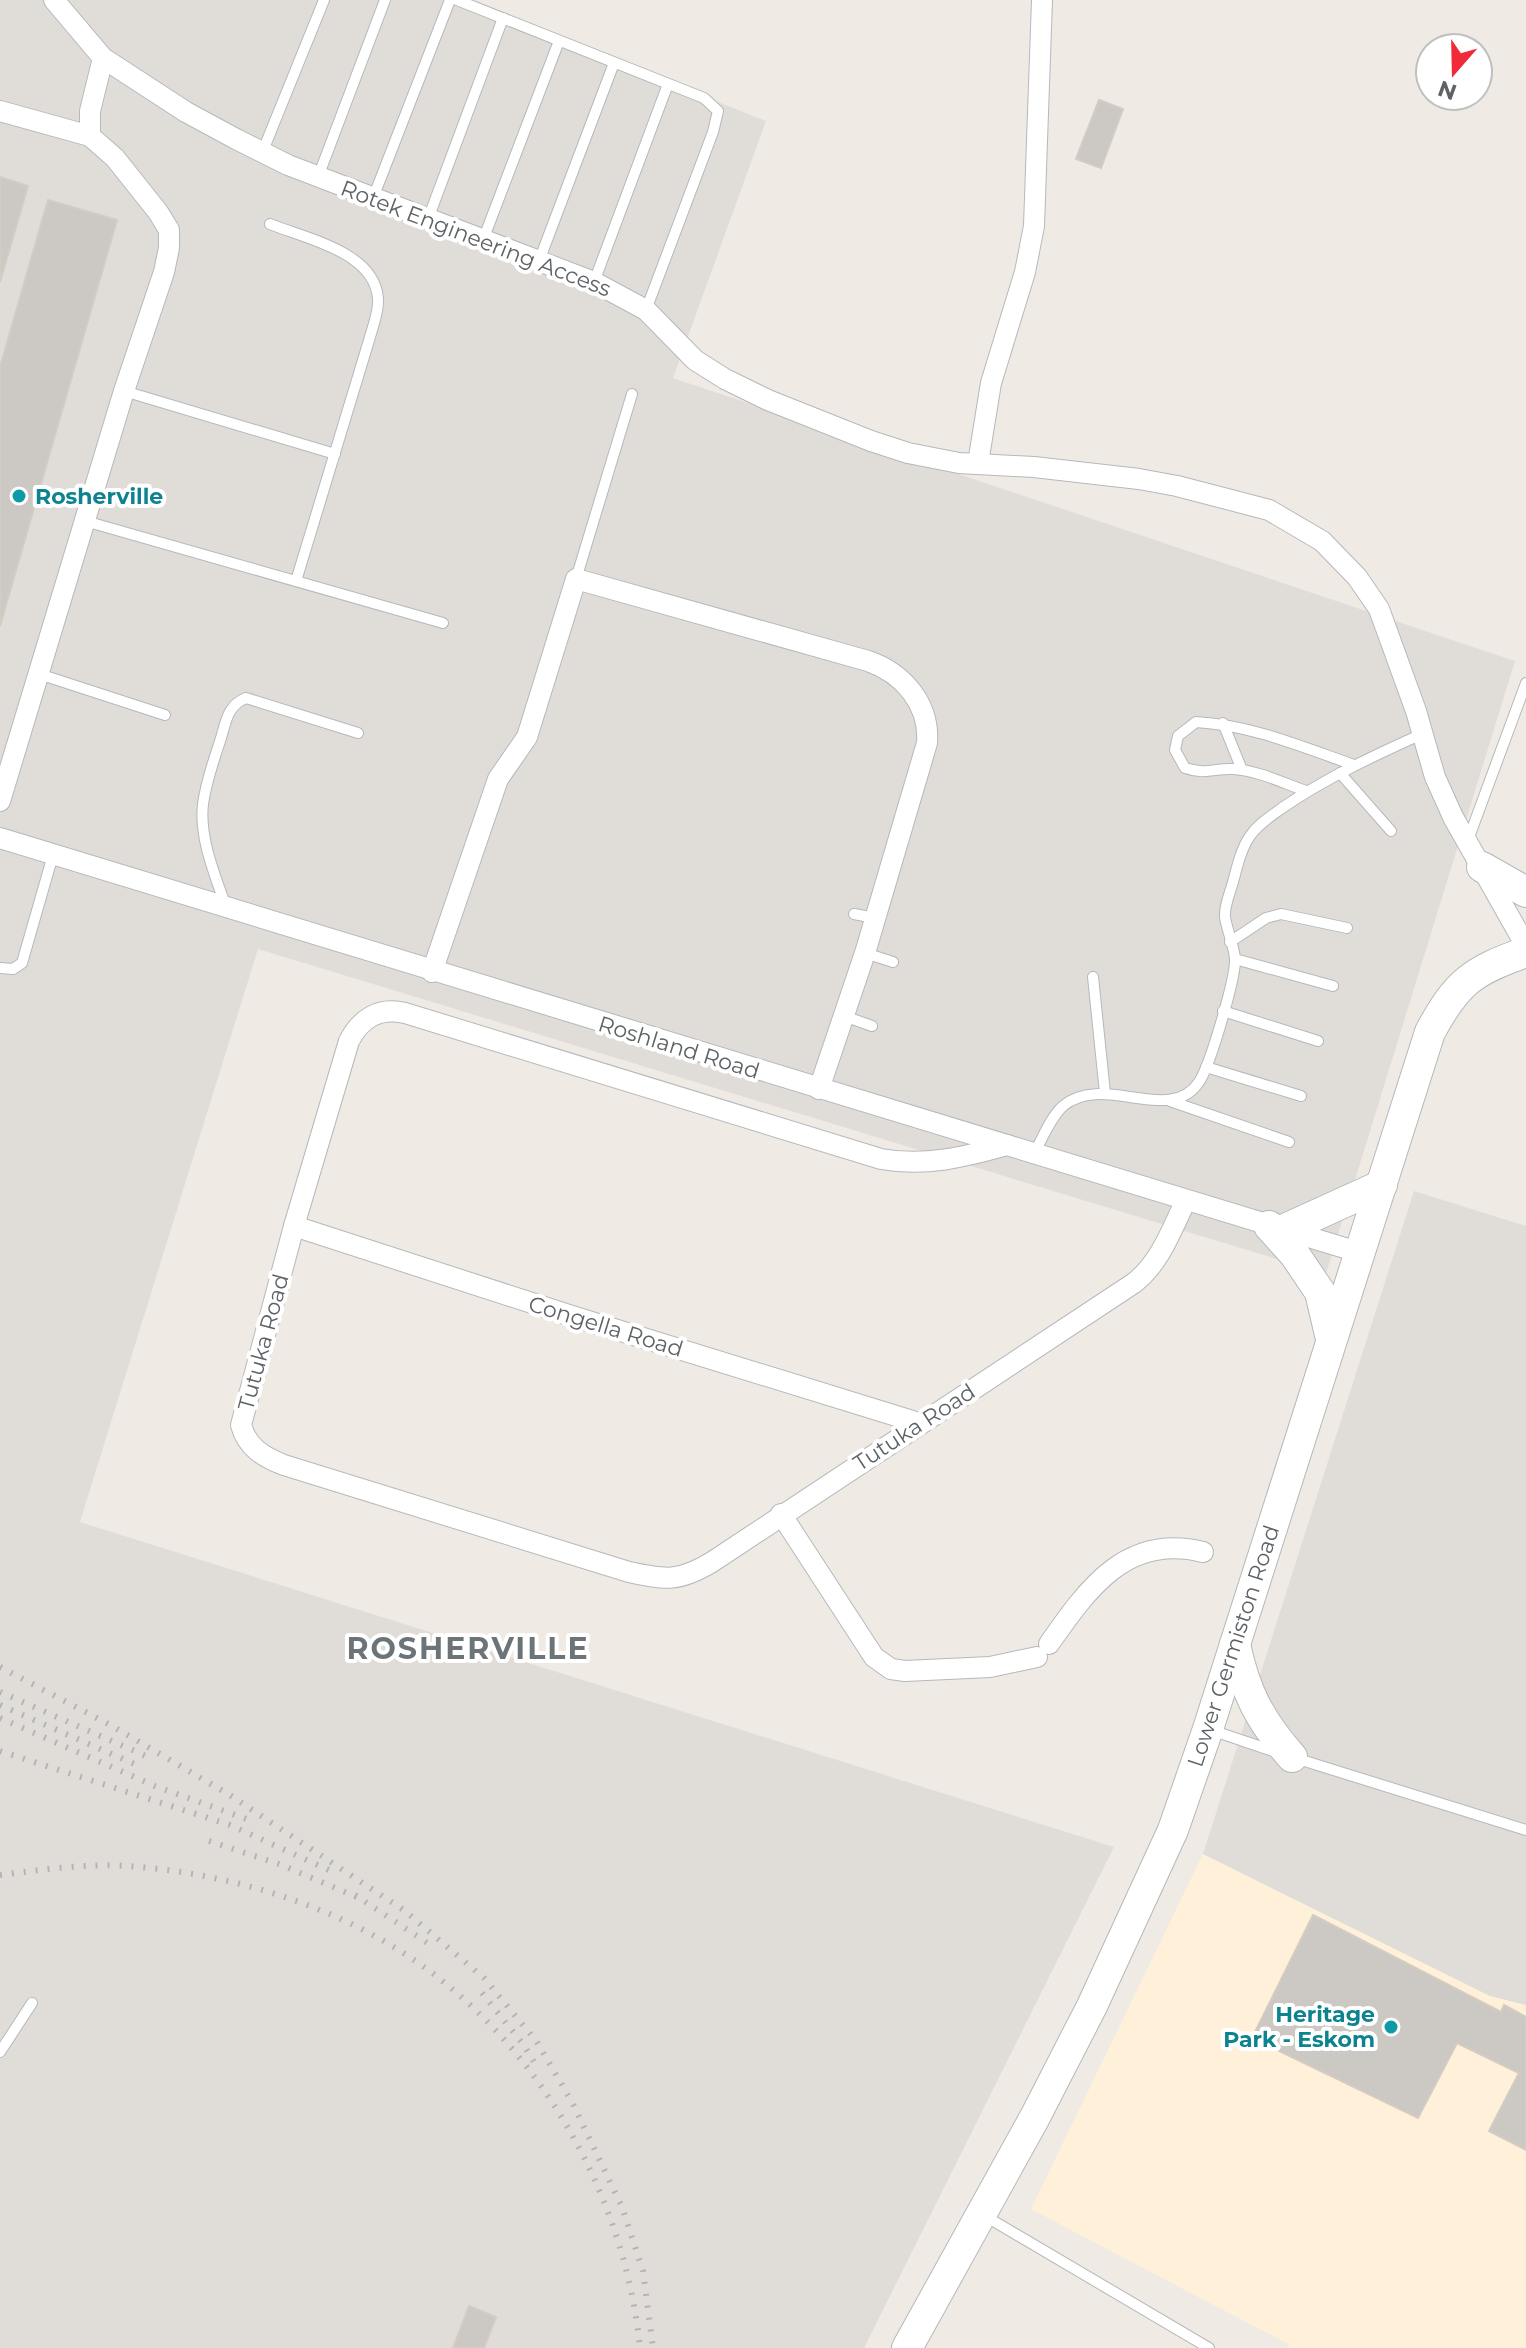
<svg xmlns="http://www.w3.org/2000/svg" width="1526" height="2348" font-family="Montserrat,sans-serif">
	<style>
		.commercial { fill: #fff1d9 }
		.industrial { fill: #e0ddd9 }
		.building { fill: #ccc8c3; stroke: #d4ccc2; stroke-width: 2 }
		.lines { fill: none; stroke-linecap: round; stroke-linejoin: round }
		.lane-casing { stroke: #b5b8bc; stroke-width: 12 }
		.street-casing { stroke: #b5b8bc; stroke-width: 22 }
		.secondary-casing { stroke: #b3b8bc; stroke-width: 32 }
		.lane { stroke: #fff; stroke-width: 10 }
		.street { stroke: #fff; stroke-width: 20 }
		.secondary { stroke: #fff; stroke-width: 30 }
		.rail { stroke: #b3b4b5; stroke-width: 6; stroke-dasharray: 2 10; stroke-linecap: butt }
		.culture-dot { fill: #0f9aa8; stroke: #fff; stroke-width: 3 }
		.labels { text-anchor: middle; stroke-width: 8; stroke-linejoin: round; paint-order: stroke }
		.street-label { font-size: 22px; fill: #5c6265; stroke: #fff }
		.culture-label { font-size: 22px; font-weight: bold; fill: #0d838f; stroke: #fff; text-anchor: start }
		.district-label { font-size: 30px; font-weight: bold; letter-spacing: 2px; fill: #6d7477; stroke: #fff }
	</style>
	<rect width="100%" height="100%" fill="#efebe4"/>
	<polygon class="commercial" points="1203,1854 1490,1996 1526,2005 1526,2348 1286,2348 1290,2345 1031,2209"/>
	<g class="industrial">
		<polygon points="0,0 462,0 766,121 673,378 1515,661 1326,1274 258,949 80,1522 1114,1847 864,2348 0,2348"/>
		<polygon points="1414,1191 1526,1226 1526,2005 1490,1996 1203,1854"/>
	</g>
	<g class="building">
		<polygon points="1099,100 1123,109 1101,168 1076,159"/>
		<polygon points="0,177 28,186 0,282"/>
		<polygon points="48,200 117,220 0,626 0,367"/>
		<polygon points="1313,1915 1501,2012 1504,2005 1526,2017 1526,2150 1489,2131 1519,2073 1457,2043 1418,2118 1252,2038"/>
		<polygon points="469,2306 496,2317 484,2348 453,2348"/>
	</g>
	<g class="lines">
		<g class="lane-casing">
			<g id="lane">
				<polyline points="457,0 704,98 718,111 713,132 646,310"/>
				<polyline points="262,153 324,0"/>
				<polyline points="318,177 385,0"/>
				<polyline points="373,198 450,0"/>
				<polyline points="428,219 503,18"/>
				<path d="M270 224C307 239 375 252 378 299 379 311 373 326 370 337L296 581"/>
				<polyline points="483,240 559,41"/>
				<polyline points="539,261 614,63"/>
				<polyline points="594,282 668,84"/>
				<polyline points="124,391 335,454"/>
				<polyline points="85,521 443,623"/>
				<polyline points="576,579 632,394"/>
				<polyline points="39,674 165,715"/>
				<polyline points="1223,723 1242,770"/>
				<polyline points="1340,773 1391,831"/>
				<path d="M1306 791C1283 783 1259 771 1234 769 1213 768 1208 775 1185 768L1175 750 1178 736 1196 722C1251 725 1303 747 1354 765"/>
				<polyline points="1468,840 1526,683"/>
				<path d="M226 907C215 875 199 838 203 804 206 781 214 760 221 738 226 721 228 705 246 698L358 733"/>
				<polyline points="854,914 875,918"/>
				<polyline points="1230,942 1266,918 1281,914 1347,928"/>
				<polyline points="865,953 893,962"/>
				<polyline points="1235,959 1333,986"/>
				<polyline points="0,968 13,969 22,963 53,855"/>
				<polyline points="1093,977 1105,1093"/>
				<polyline points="1223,1011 1318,1041"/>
				<polyline points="844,1016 872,1026"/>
				<polyline points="1206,1067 1301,1096"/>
				<polyline points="1170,1101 1289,1142"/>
				<path d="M1034 1153C1043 1138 1050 1118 1063 1106 1103 1072 1170 1126 1199 1082 1210 1066 1236 977 1235 959 1234 945 1227 931 1225 917 1224 906 1230 893 1233 882 1237 867 1241 849 1250 836 1258 824 1270 817 1282 808 1326 778 1373 756 1422 734"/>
				<polyline points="1211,1730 1276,1752"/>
				<polyline points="1295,1758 1526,1830"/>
				<polyline points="0,2052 32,2003"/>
				<polyline points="985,2216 1209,2348"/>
			</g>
		</g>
		<g class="street-casing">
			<g id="street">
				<polyline points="54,0 103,58 186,112 236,139 288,165 594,282 646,310 695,360 725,379 768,400 871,441 908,453 959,463 1034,467 1139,479 1177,486 1269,510 1322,541 1357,577 1379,609 1416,711 1435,777 1453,817 1526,946"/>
				<polyline points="0,111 90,136"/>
				<polyline points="978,463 991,383 1025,272 1034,226 1042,0"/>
				<polyline points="0,801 124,391 164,272 169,248 169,230 158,212 115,158 90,136 90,111 103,58"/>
				<polyline points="0,838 1358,1252"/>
				<path d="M432 972 498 779 527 737 576 579 868 661C903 673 930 704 927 743L865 953 819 1089"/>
				<path d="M1007 1145C965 1157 925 1167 881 1159L405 1013C379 1007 361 1018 349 1041L294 1226 241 1425C247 1447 263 1457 284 1465L629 1572C666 1580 679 1582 712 1562L1134 1283C1160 1263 1172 1229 1186 1200"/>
				<polyline points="294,1226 572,1316 919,1423"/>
				<polyline points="781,1514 874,1657 891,1669 905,1671 990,1667 1037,1657"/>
				<path d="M1049 1644C1088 1588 1127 1533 1203 1552"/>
			</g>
		</g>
		<g class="secondary-casing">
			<g id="secondary">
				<polyline points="1482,867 1526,892"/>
				<polyline points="1269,1226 1295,1255 1320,1292 1331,1339"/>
				<polyline points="1283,1230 1382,1185"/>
				<path d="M1235 1644C1245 1692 1260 1721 1292 1757"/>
				<path d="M907 2348 1035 2117 1092 2006 1173 1830 1208 1729 1430 1032C1457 982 1472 971 1526 952"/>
			</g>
		</g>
		<use href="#lane" class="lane"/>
		<use href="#street" class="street"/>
		<use href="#secondary" class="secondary"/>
		<g class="rail">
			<polyline points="0,1667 114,1727 228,1794 405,1911 484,1978 537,2042 572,2102 622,2207 643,2271 653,2348"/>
			<polyline points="0,1692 146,1756"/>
			<polyline points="0,1705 139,1766"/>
			<polyline points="0,1718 155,1786 252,1821"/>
			<polyline points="0,1751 230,1825 331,1871"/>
			<polyline points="209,1841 279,1864 364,1900"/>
			<path d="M0 1875C38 1870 89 1863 127 1866 228 1873 333 1904 417 1962 542 2049 625 2197 640 2348"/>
			<polyline points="355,1895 432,1946"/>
			<polyline points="482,1993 523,2044 537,2067"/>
		</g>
	</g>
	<g class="culture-dot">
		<circle cx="19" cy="496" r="8"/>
		<circle cx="1391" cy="2027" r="8"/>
	</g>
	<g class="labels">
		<g class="street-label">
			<text transform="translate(476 238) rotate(21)" y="8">Rotek Engineering Access</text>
			<text transform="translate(679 1047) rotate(17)" y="8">Roshland Road</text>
			<text transform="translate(606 1326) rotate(17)" y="8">Congella Road</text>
			<text transform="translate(263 1342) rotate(-75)" y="8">Tutuka Road</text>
			<text transform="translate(914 1427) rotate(-33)" y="8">Tutuka Road</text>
			<text transform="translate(1233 1646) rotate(-72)" y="8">Lower Germiston Road</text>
		</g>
		<g class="culture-label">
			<text x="35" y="504">Rosherville</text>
			<text x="1375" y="2022" text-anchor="end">Heritage<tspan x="1375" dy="25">Park - Eskom</tspan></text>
		</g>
		<g class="district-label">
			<text x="468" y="1659">ROSHERVILLE</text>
		</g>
	</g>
	<g transform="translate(1454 72) rotate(200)"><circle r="38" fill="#ffffff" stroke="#bec0c1" stroke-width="2"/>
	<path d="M0-6L14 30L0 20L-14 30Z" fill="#f02a38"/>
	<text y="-12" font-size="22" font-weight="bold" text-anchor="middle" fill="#5c6265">N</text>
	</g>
</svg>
